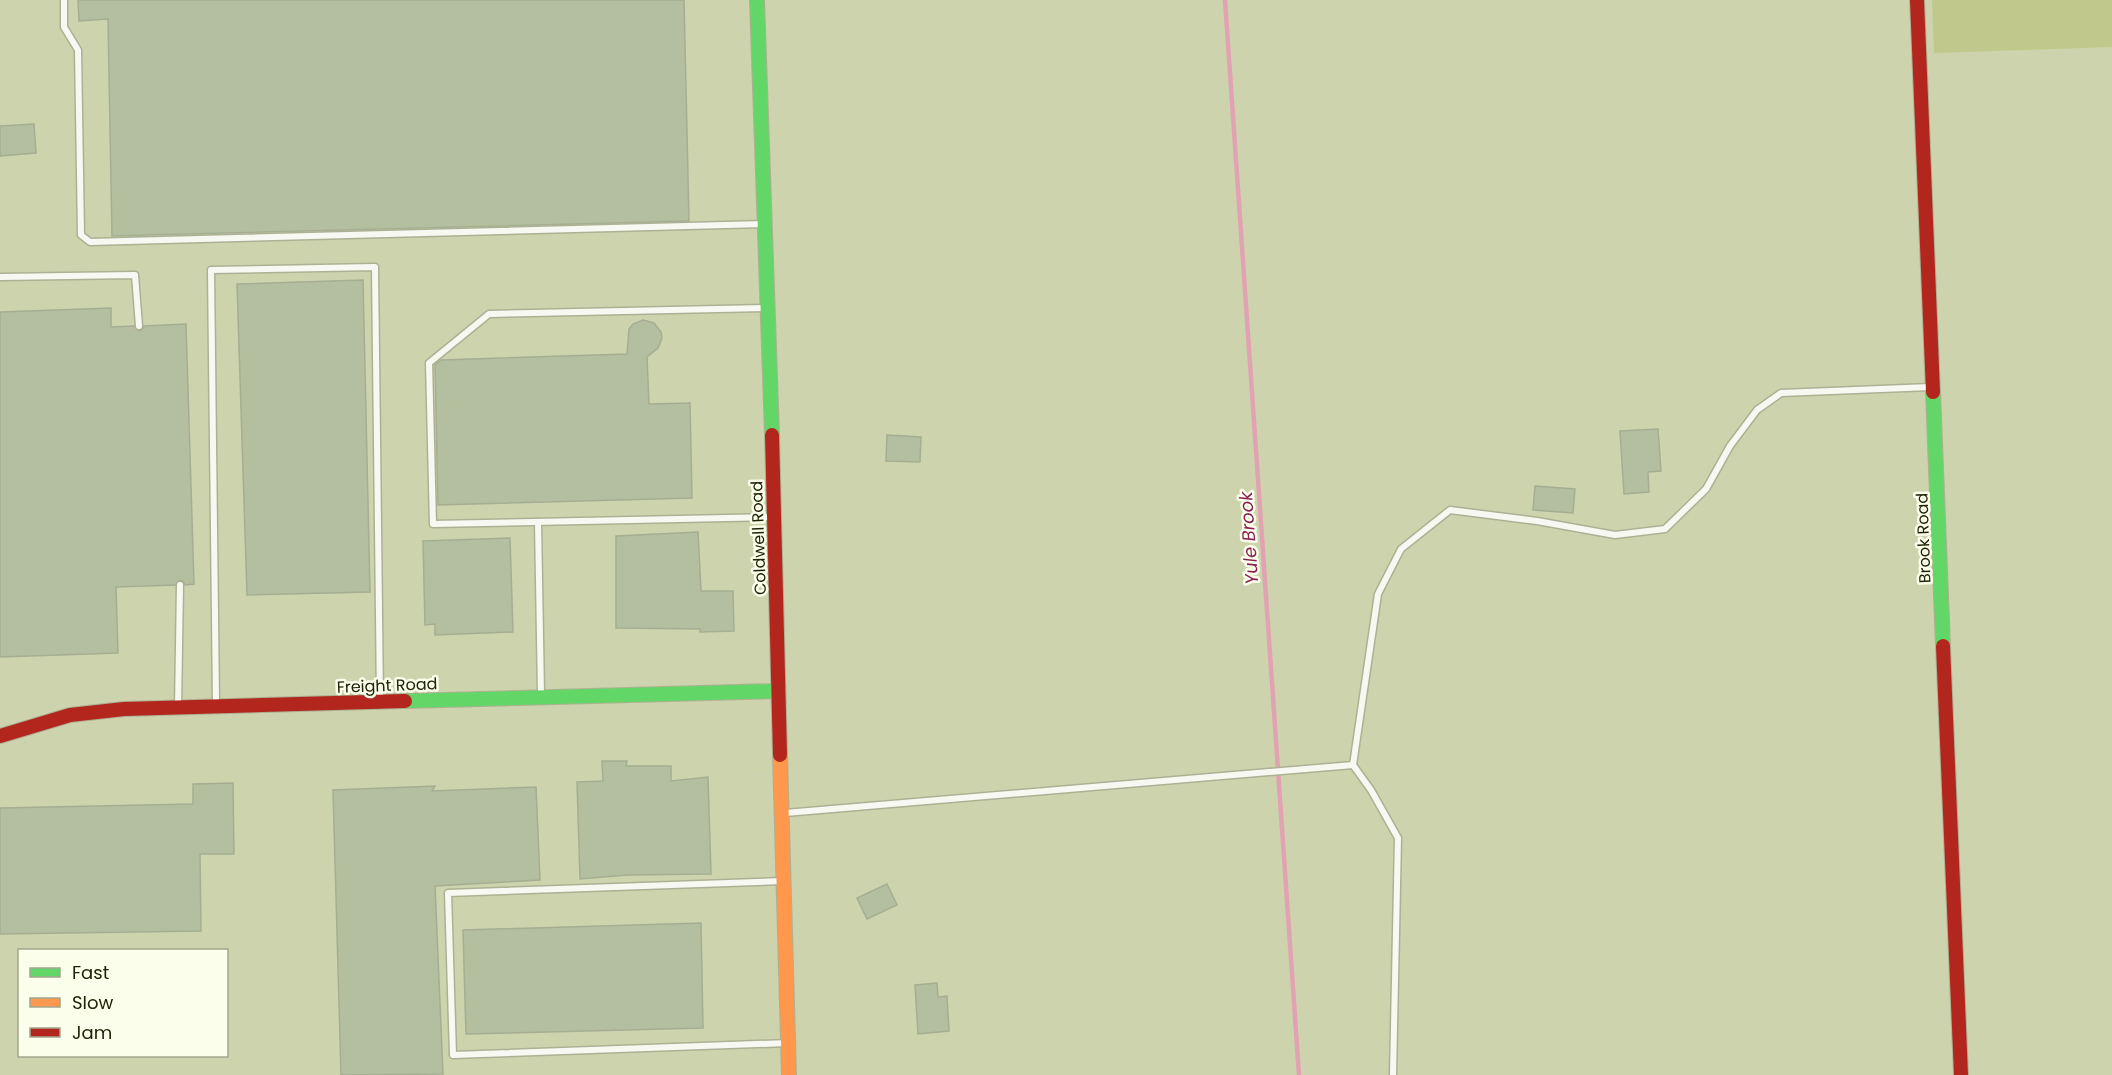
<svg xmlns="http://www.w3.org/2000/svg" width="2112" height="1075" font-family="Poppins,sans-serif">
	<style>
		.green { fill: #c0c88c }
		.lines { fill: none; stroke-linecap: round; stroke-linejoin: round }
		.stream { stroke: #e1a3b2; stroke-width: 4.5 }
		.building { fill: #b3bf9f; stroke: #a5ae92; stroke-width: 1.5 }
		.lane-casing { stroke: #adb193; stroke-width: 9 }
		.fast-casing { stroke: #adb193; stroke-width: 16 }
		.slow-casing { stroke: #adb193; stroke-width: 16 }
		.jam-casing { stroke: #adb193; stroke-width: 16 }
		.path { stroke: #cfd0c4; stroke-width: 3; stroke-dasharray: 1.5 4.5; stroke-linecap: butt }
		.lane { stroke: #f8f8f3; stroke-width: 6 }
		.fast { stroke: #63d668; stroke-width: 14 }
		.slow { stroke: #ff974d; stroke-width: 14 }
		.jam { stroke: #b3261e; stroke-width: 14 }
		.labels { text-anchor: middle; stroke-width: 5; stroke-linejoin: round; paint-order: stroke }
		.street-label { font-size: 16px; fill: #212307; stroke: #fbfeea }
		.water-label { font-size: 18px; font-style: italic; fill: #8a2156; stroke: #fbfeea }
	</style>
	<rect width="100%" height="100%" fill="#cdd3ac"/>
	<polygon class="green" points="1932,0 2112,0 2112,47 1934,53"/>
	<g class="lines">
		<polyline class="stream" points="1225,0 1299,1075"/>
	</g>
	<g class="building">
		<polygon points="78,0 684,0 689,221 112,236 108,19 79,21"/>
		<polygon points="34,124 36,153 0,156 0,126"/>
		<polygon points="363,280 370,592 247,595 237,284"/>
		<polygon points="111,308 111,327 134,326 139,331 142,330 144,326 186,324 194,584 185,585 183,581 180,580 175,585 116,587 118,653 0,657 0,312"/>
		<polygon points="643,320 654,323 661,332 662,338 658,348 647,357 649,404 690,403 692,498 438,505 435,365 441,360 627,354 629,329 633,324"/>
		<polygon points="1658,429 1661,471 1648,472 1649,492 1624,494 1620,431"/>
		<polygon points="887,435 921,437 920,462 886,461"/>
		<polygon points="1535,486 1575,489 1573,513 1533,510"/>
		<polygon points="698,532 701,591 733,591 734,631 700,632 700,629 616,628 616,536"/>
		<polygon points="510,538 513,632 435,635 435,624 425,625 423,541"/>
		<polygon points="602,761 627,761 626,766 671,766 671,781 708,777 711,874 627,875 580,879 577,782 603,781"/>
		<polygon points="233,783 234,854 200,854 201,931 0,934 0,808 193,804 193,784"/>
		<polygon points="435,786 432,791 536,787 540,880 435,886 443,1074 341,1075 333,790"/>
		<polygon points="887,884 897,905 867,919 857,898"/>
		<polygon points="701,923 703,1028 466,1034 463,930"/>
		<polygon points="937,983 938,997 947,996 949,1031 918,1034 915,985"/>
	</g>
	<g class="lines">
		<g class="lane-casing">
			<g id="lane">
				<polyline points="64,0 64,27 78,50 81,235 90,242 763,224"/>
				<polyline points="0,277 135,275 139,326"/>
				<polyline points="767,308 489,314 429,363 433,524 772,517"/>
				<polyline points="538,522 541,695"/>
				<polyline points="216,703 211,270 375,267 380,701"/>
				<polyline points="178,707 180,585"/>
				<polyline points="1353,765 1371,790 1398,838 1393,1075"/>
				<polyline points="785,813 1353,765 1378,594 1401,549 1450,510 1537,521 1615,535 1665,529 1706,489 1730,446 1757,410 1781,393 1930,387"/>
				<polyline points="783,881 448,893 453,1055 788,1043"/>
			</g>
		</g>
		<g class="fast-casing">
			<g id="fast">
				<polyline points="757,0 772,435"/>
				<polyline points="1933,392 1943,646"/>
				<polyline points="405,701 778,691"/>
			</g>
		</g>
		<g class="slow-casing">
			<polyline id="slow" points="780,755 789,1075"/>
		</g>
		<g class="jam-casing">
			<g id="jam">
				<polyline points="1917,0 1933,392"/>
				<polyline points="772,435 780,755"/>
				<polyline points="1943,646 1961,1075"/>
				<polyline points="0,736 70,715 124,709 405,701"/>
			</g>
		</g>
		<polyline class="path" points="755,775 766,774"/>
		<use href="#lane" class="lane"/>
		<use href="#fast" class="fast"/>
		<use href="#slow" class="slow"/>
		<use href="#jam" class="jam"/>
	</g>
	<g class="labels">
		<g class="street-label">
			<text transform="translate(758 538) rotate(-92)" y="6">Coldwell Road</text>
			<text transform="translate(1923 538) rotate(-92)" y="6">Brook Road</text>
			<text transform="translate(387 685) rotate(-2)" y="6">Freight Road</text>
		</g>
		<g class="water-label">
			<text transform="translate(1249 538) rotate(-94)" y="6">Yule Brook</text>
		</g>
	</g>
	<rect x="18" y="949" width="210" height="108" fill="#fbfeea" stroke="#a4a68f" stroke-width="1.5"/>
	<rect x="30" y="968" width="30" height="9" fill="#63d668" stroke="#a4a68f" stroke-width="1.5"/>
	<text x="72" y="979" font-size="18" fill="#212307">Fast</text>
	<rect x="30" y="998" width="30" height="9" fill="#ff974d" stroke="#a4a68f" stroke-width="1.5"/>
	<text x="72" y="1009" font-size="18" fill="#212307">Slow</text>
	<rect x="30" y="1028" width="30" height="9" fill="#b3261e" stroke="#a4a68f" stroke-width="1.5"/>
	<text x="72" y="1039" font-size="18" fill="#212307">Jam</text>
</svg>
